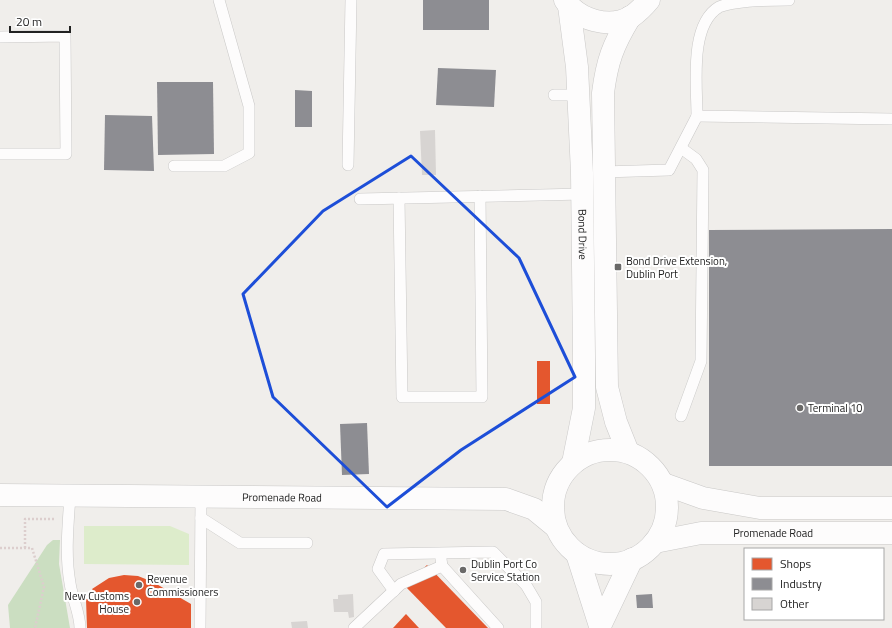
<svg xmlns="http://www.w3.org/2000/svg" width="892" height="628" font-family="'Titillium Web',sans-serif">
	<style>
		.grass { fill: #ddeccb }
		.forest { fill: #cbdec1 }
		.shops { fill: #e4572e }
		.industry { fill: #8d8d92 }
		.building { fill: #d7d4d2 }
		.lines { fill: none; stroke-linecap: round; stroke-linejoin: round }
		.service-casing { stroke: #c9c8c7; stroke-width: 12 }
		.minor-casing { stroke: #c9c8c7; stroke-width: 23 }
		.tertiary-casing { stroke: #c9c8c7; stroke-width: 23 }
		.path { stroke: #dccecd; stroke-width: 2.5; stroke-dasharray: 2 2; stroke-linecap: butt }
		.service { stroke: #fdfcfc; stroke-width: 11 }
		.minor { stroke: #fdfcfc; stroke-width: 22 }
		.tertiary { stroke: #fdfcfc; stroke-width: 22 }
		.marked { fill: none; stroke: #1d4ed8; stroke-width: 3; stroke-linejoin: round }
		.poi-dot { fill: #6a6968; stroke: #fff; stroke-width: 1.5 }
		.labels { text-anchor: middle; stroke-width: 4; stroke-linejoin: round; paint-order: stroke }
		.street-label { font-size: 11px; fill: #222; stroke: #fff }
		.poi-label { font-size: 11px; fill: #222; stroke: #fff; text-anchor: start }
	</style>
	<rect width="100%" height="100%" fill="#f0eeeb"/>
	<polygon class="grass" points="84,526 170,526 189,534 189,565 84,564"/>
	<polygon class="forest" points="53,540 60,540 59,564 70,628 10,628 8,605 47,545"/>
	<g class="shops">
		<rect x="537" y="361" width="13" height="43"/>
		<polygon points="427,565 488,628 446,628 405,586"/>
		<polygon points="124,575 138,576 153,582 191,604 191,628 87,628 86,599 100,599 92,589 109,578"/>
		<polygon points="406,614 419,628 393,628"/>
	</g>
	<g class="industry">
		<rect x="423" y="0" width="66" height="30"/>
		<polygon points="438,68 496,70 494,107 436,105"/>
		<polygon points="157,82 213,82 214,154 158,155"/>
		<polygon points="295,90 312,91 312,127 295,127"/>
		<polygon points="105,115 152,116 154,171 104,170"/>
		<polygon points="892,229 892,466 709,466 709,230"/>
		<polygon points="367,423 369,474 342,475 340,424"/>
		<polygon points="652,594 653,608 637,608 636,595"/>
	</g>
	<g class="building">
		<polygon points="435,130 436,175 422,175 420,131"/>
		<polygon points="353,594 354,617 349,618 348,612 334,612 333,599 338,599 338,595"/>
		<polygon points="307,621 308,628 292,628 291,622"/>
	</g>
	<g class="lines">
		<g class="service-casing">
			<g id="service">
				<path d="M789 0C769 0 735 0 719 7 689 25 697 85 697 116L892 119"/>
				<polyline points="0,37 65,36 66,154 0,154"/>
				<polyline points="554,95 578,95"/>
				<polyline points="681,148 696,159 703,170 701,361 681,416"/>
				<polyline points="348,165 351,0"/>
				<polyline points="174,166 224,166 249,153 249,106 219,0"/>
				<polyline points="603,172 669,170 697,116"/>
				<polyline points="399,198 402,397 482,397 480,196"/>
				<polyline points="360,199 583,194"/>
				<path d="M70 496C68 526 65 554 70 583 72 598 80 613 80 628"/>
				<polyline points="201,518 240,543 307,543"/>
				<polyline points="441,559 442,566 498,628"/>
				<polyline points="394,591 378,569 384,554 493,552 526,585 536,602 536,628"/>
				<polyline points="200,628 201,498"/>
				<polyline points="354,628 401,584 442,566"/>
			</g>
		</g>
		<g class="minor-casing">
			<g id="minor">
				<path id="s1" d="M569 6 577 67 582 173 584 355V408L573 463"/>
				<path d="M628 452 616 422 607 387 603 93C607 61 613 45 630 17"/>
				<polyline points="664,484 703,498 760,508 892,508"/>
				<polyline points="577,554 600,626 632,559"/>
			</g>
		</g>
		<g class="tertiary-casing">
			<g id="tertiary">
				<path d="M565 0C578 20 609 29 631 17 638 12 644 6 649 0"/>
				<circle cx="610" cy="507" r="57"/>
				<path id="s2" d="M0 495 506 499 534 509 556 527"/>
				<path id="s3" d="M655 542 701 533H892"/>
			</g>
		</g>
		<g class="path">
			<polyline points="0,548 32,548 44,587 35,628"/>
			<polyline points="25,548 25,519 54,519"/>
		</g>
		<use href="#service" class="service"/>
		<use href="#minor" class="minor"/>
		<use href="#tertiary" class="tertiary"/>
	</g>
	<path class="marked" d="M411 156 519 258 575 377 461 450 387 507 273 397 243 294 323 211Z"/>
	<g class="poi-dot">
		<rect x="614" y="263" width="8" height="8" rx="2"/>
		<circle cx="800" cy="408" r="4"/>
		<circle cx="463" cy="570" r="4"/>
		<circle cx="139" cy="585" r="4"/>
		<circle cx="137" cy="602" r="4"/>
	</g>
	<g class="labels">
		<g class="street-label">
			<text dy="4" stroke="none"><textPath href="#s1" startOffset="229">Bond Drive</textPath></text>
			<text dy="4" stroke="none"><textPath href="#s2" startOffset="282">Promenade Road</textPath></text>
			<text dy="4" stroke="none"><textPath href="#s3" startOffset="119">Promenade Road</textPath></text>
		</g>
		<g class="poi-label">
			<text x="626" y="265">Bond Drive Extension,<tspan x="626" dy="13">Dublin Port</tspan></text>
			<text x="808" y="412">Terminal 10</text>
			<text x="471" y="568">Dublin Port Co<tspan x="471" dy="13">Service Station</tspan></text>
			<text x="147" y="583">Revenue<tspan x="147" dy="13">Commissioners</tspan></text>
			<text x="129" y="600" text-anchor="end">New Customs<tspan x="129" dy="13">House</tspan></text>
		</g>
	</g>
	<rect x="744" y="548" width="140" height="72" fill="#ffffff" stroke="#a7a7a7"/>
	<rect x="752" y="558" width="20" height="12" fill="#e4572e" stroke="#a7a7a7"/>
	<text x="780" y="568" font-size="12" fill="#222222">Shops</text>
	<rect x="752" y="578" width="20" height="12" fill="#8d8d92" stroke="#a7a7a7"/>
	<text x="780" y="588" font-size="12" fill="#222222">Industry</text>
	<rect x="752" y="598" width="20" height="12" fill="#d7d4d2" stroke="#a7a7a7"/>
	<text x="780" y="608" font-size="12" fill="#222222">Other</text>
	<path d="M10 26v6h60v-6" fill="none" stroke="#222222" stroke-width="2"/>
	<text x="16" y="26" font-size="12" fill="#222222" stroke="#ffffff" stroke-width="3" paint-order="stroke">20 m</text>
</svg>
